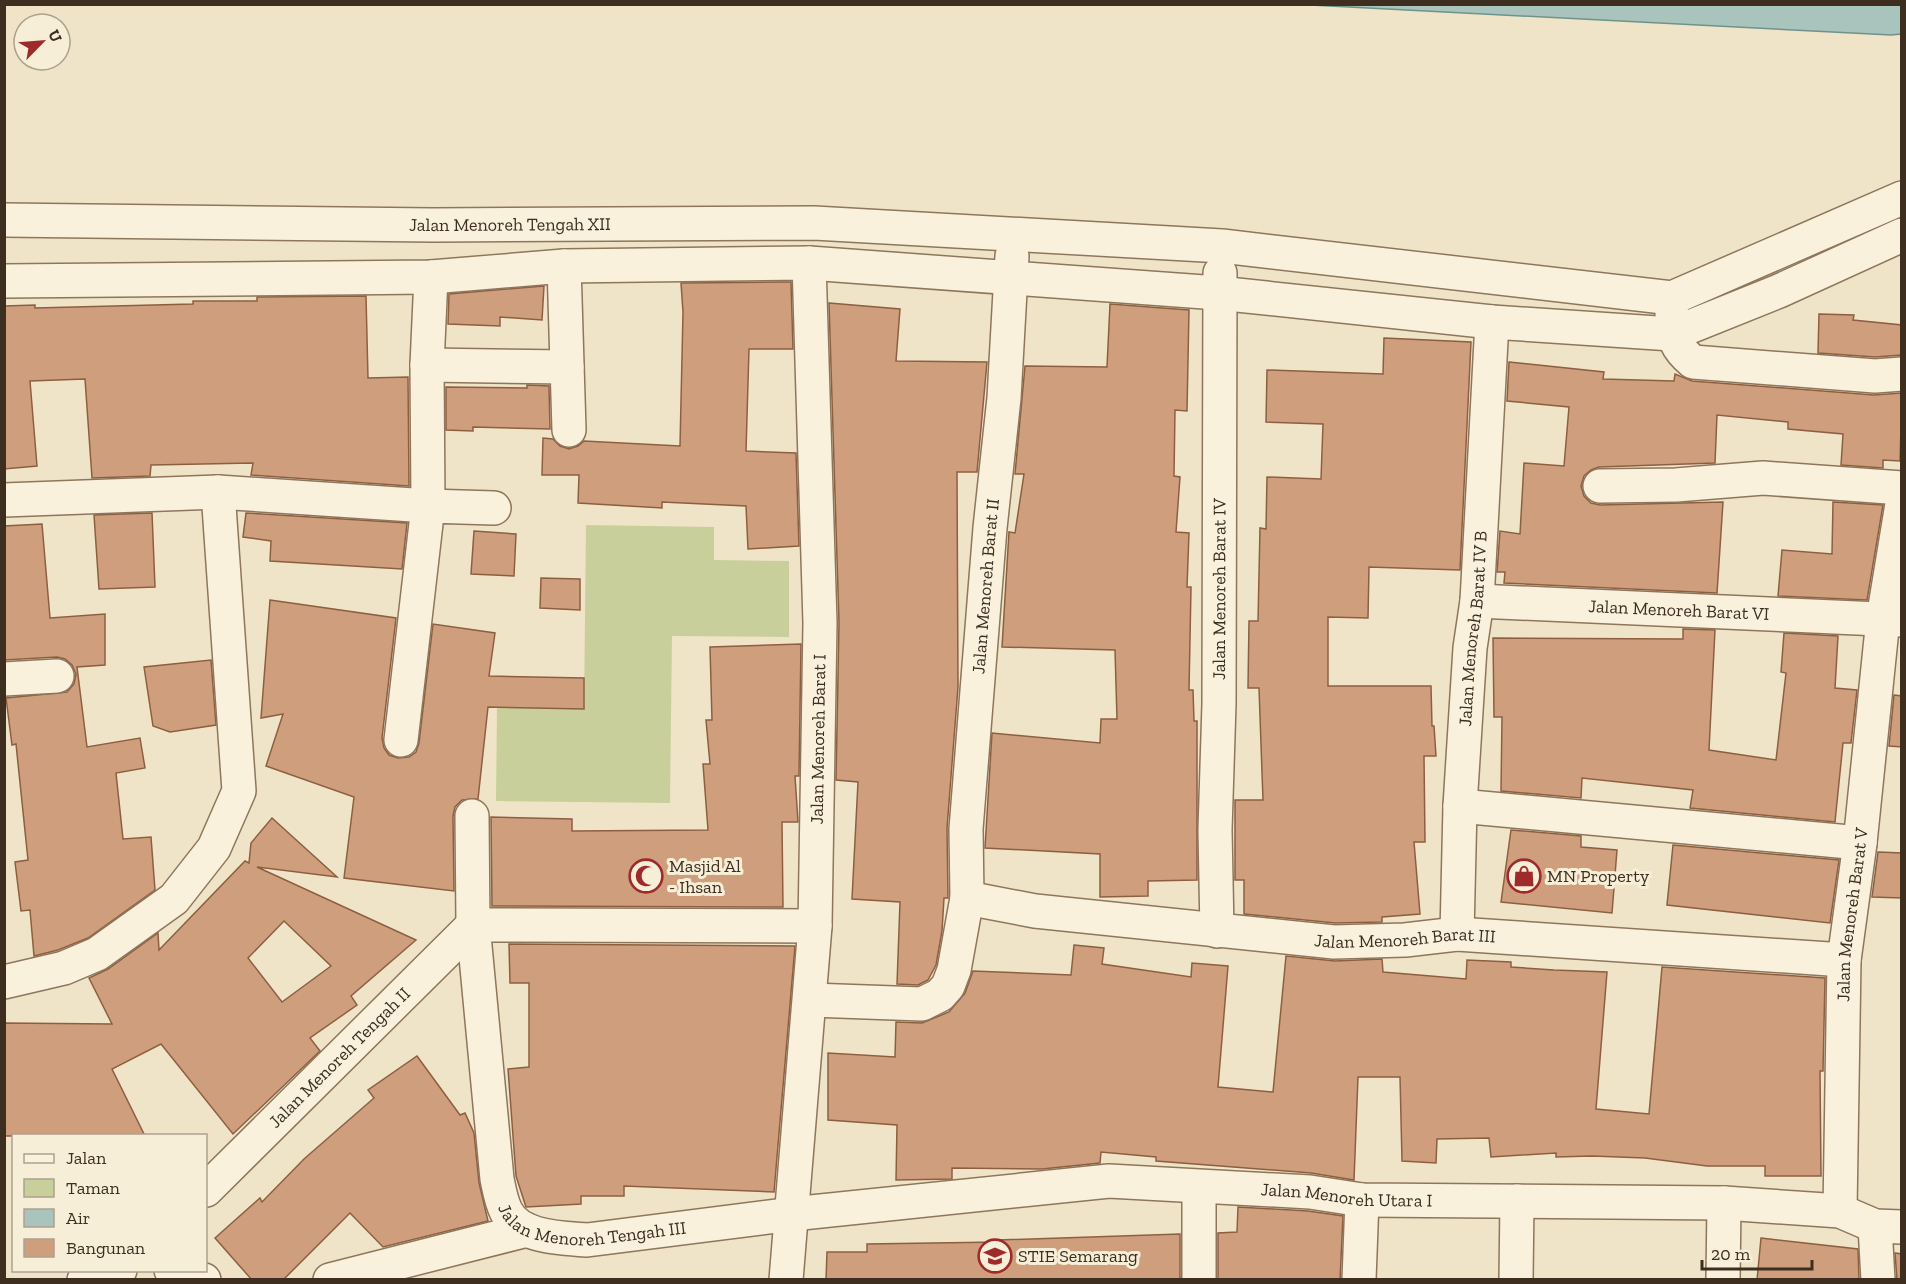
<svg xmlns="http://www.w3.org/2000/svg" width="1906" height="1284" font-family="'Zilla Slab',serif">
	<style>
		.green { fill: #c9cf9b }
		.water { fill: #a9c4bc; stroke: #6f938a; stroke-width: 1.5 }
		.building { fill: #cf9f7d; stroke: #8d5f41; stroke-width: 1.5; fill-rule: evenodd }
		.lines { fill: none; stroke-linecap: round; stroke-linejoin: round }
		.minor-casing { stroke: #8d765c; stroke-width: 36 }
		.minor { stroke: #faf1dc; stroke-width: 33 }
		.labels { text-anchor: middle; stroke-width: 6; stroke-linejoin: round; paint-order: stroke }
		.street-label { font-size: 18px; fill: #3d2e20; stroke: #f7eed8 }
		.poi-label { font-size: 18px; fill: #3d2e20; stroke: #f7eed8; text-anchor: start }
	</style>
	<rect width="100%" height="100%" fill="#f0e4c8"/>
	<polygon class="green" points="586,525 714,527 714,560 789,561 789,637 672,636 670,803 496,801 497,707 584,708"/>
	<polygon class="water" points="1310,5 1901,5 1901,34 1891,35"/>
	<g class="building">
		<polygon points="778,282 791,282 793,349 749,349 746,451 796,453 799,546 748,549 746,506 662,502 662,508 578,503 579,475 542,475 543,438 553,439 560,446 569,449 578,446 584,441 680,446 683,312 681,283"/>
		<polygon points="544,286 542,320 500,317 500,326 448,324 449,294"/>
		<polygon points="366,296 368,378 408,377 409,486 251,475 253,463 151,465 150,476 92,478 85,379 30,381 37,466 4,469 5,306 35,305 35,308 193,304 193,301 257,301 257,297"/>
		<polygon points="829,303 900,309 896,361 987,362 977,472 957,472 958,687 947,828 948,898 944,898 942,931 936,965 928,980 918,985 897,984 900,902 852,899 858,782 836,780 839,623"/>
		<polygon points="1110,304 1189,310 1187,411 1175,410 1174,476 1180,477 1176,532 1189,533 1187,587 1191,587 1189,690 1193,690 1194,721 1197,721 1197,880 1148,881 1148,896 1100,897 1100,854 985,848 992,733 1100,743 1101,719 1117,719 1115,650 1002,647 1009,532 1015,533 1024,474 1015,474 1025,366 1107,367"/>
		<polygon points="1819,314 1854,315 1853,320 1902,325 1902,355 1875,357 1818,353"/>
		<polygon points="1384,338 1471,342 1460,570 1369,567 1368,618 1328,617 1328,686 1431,686 1432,726 1434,726 1436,756 1424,756 1425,842 1414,842 1420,914 1382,917 1382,922 1335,923 1244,914 1244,880 1235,880 1235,800 1263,800 1259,688 1248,688 1249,621 1258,621 1260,528 1266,529 1267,477 1321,479 1323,424 1266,422 1267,370 1383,374"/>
		<polygon points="1509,362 1604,372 1603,379 1674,381 1675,374 1692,381 1874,395 1902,393 1900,461 1883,460 1883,468 1841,465 1843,434 1788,429 1788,422 1717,415 1715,463 1599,467 1591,470 1584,476 1581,486 1584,496 1591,503 1600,505 1723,502 1717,593 1504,583 1505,572 1497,572 1500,531 1520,534 1524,463 1564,466 1569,407 1507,401"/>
		<polygon points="527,385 549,386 550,429 473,427 473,431 446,430 446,387 527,388"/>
		<polygon points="1833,502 1883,505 1867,600 1778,596 1782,550 1832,554"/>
		<polygon points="152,513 155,587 99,589 94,515"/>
		<polygon points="246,513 407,523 402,569 270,561 271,541 243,537"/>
		<polygon points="42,524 50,618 105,614 105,665 77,667 87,747 140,738 145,768 116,773 123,839 151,837 155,890 88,938 58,950 34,956 30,910 21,911 15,862 28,860 16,744 12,745 6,698 67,692 74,684 76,674 72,665 65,659 57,657 4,660 4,526"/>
		<polygon points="474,531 516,534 514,576 471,574"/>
		<polygon points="541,578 580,579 580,610 540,608"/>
		<polygon points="270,600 396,618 382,738 384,748 389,755 398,758 409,757 416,752 419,743 433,624 495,633 489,676 584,678 584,709 488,707 478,799 462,800 455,807 453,816 454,891 344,878 354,797 266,766 283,714 261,718"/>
		<polygon points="1683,629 1715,630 1709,750 1776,760 1786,673 1781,672 1784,633 1838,636 1835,688 1857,690 1851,743 1843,743 1835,822 1690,808 1693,790 1582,778 1581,798 1501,791 1502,717 1494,717 1493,638 1683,639"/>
		<polygon points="801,644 799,776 795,776 798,822 782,822 783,907 492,906 491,817 572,819 572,831 708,830 703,764 710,764 706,720 712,720 710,647"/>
		<polygon points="211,660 216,725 170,732 153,726 144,667"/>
		<polygon points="1894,695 1902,696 1902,747 1889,746"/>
		<path d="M272 818 337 877 257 867 416 940 351 996 357 1005 310 1038 320 1051 233 1134 161 1044 112 1069 145 1136H5L4 1023 112 1024 89 978 108 969 158 933 159 950 245 861 249 863 251 843ZM284 921 331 966 282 1002 248 958Z"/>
		<polygon points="1511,830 1581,836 1581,847 1617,850 1612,913 1501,902"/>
		<polygon points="1673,845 1839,860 1830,923 1667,905"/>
		<polygon points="1878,852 1902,853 1902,898 1872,897"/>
		<polygon points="509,944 795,946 774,1192 624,1186 624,1196 581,1196 581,1204 526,1207 516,1176 508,1069 529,1067 529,983 510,983"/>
		<polygon points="1074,945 1104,948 1102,964 1191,977 1192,963 1228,966 1218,1087 1273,1092 1286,956 1335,961 1382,959 1383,972 1466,979 1467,960 1511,962 1511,967 1554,970 1607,972 1596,1109 1649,1114 1662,967 1825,978 1823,1071 1820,1071 1821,1176 1765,1176 1765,1166 1707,1166 1645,1158 1592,1156 1556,1157 1556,1153 1491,1157 1489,1138 1437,1139 1436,1163 1402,1161 1400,1077 1358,1077 1354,1180 1311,1173 1156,1161 1156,1157 1101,1152 1100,1163 1042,1169 952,1168 952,1179 896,1180 897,1125 828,1120 828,1053 895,1057 896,1022 922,1023 949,1012 965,993 973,971 1071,975"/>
		<polygon points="417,1056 460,1115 465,1113 474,1133 479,1183 488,1221 383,1247 350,1213 283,1280 252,1280 215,1238 260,1198 262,1202 304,1159 374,1098 368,1090"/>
		<polygon points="1238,1207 1308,1211 1343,1216 1340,1280 1218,1280 1218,1233 1237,1232"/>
		<polygon points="1180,1234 1180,1280 826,1280 827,1252 867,1252 867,1244 999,1242 999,1240"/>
		<polygon points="1761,1238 1858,1249 1859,1280 1757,1280"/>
		<polygon points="1895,1253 1902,1254 1902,1280 1897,1280"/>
	</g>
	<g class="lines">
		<g class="minor-casing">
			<g id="minor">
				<path id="s1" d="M4 220 433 225 814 223 1222 246 1672 298 1902 198"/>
				<polyline points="564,266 569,430"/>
				<polyline points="4,281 431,277 564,266 809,263 1218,293 1492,322 1672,334 1779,291 1902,235"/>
				<path d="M1672 314C1672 337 1676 348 1693 362L1875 376 1902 374"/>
				<polyline points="427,365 567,367"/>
				<polyline points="1600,486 1676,485 1763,478 1902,488"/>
				<polyline points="4,500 218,492 428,506 427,365 431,277"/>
				<path id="s2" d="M1477 601 1902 620"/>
				<polyline points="4,679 57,676"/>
				<polyline points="401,740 428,506 494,508"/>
				<polyline points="1460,806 1860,843"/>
				<path id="s3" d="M472 816 473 925 497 1179C499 1189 501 1201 506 1211 519 1238 561 1238 587 1240L792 1214 1109 1181 1310 1192 1362 1200 1724 1203 1840 1211 1875 1226 1902 1227"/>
				<path id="s4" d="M967 898 1035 911 1334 942 1405 940 1457 934 1844 960"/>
				<polyline points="473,925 815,926"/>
				<path id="s5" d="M1217 931 1215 830 1219 704 1220 273"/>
				<path id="s6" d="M1457 934 1460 806 1470 648 1477 601 1492 322"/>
				<polyline points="4,982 64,968 97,954 174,899 214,848 239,791 218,492"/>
				<path id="s7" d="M811 1000 922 1004 940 995 948 986 954 970 967 898 966 829 990 528 1004 398 1012 256"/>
				<polyline points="1199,1187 1199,1280"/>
				<path id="s8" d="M206 1190 473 925"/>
				<path id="s9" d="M1840 1211 1844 960 1860 843 1883 619 1902 504"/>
				<polyline points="1875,1226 1878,1280"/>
				<polyline points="171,1270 204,1280"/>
				<polyline points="84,1280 120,1270"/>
				<polyline points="330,1280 527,1230"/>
				<path id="s10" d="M786 1280 815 926 820 623 809 263"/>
				<polyline points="1359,1280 1362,1200"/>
				<polyline points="1516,1280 1517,1201"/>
				<polyline points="1723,1280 1724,1203"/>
			</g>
		</g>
		<use href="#minor" class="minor"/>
	</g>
	<defs>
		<g id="mosque-ring" transform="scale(1.725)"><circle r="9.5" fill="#f7eed8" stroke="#9e2a2b" stroke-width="1.5"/><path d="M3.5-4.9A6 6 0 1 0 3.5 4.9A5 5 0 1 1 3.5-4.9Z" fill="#9e2a2b"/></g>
		<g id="shop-ring" transform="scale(1.725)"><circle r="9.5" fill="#f7eed8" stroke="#9e2a2b" stroke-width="1.5"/><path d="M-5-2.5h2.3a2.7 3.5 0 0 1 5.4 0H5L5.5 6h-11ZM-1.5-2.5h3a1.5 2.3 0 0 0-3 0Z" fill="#9e2a2b"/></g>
		<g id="university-ring" transform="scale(1.725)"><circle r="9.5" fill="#f7eed8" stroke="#9e2a2b" stroke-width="1.5"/><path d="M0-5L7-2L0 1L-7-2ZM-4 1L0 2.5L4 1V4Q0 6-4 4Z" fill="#9e2a2b"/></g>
	</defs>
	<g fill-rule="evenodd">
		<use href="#mosque-ring" x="646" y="876"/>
		<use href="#shop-ring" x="1524" y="876"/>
		<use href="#university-ring" x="995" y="1256"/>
	</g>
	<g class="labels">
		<g class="street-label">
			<text dy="6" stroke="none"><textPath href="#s1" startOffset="506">Jalan Menoreh Tengah XII</textPath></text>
			<text dy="6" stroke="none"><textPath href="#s7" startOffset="546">Jalan Menoreh Barat II</textPath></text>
			<text dy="6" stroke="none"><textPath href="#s5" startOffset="342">Jalan Menoreh Barat IV</textPath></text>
			<text dy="6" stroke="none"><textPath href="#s2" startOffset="202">Jalan Menoreh Barat VI</textPath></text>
			<text dy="6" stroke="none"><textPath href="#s6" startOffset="306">Jalan Menoreh Barat IV B</textPath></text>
			<text dy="6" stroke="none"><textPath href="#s10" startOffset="542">Jalan Menoreh Barat I</textPath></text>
			<text dy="6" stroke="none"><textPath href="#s9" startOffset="297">Jalan Menoreh Barat V</textPath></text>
			<text dy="6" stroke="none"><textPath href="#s4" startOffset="441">Jalan Menoreh Barat III</textPath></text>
			<text dy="6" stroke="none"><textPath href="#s8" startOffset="188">Jalan Menoreh Tengah II</textPath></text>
			<text dy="6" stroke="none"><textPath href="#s3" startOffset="1251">Jalan Menoreh Utara I</textPath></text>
			<text dy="6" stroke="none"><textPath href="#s3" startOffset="489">Jalan Menoreh Tengah III</textPath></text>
		</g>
		<g class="poi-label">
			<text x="669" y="872">Masjid Al<tspan x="669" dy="21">- Ihsan</tspan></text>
			<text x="1547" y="882">MN Property</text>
			<text x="1018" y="1262">STIE Semarang</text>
		</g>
	</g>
	<rect width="1906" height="1284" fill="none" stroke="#3d2e20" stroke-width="12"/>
	<rect x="12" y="1134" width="195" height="138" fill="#f7eed8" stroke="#ada18e" stroke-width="1.5"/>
	<rect x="24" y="1154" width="30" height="9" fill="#faf1dc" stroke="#ada18e" stroke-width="1.5"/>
	<text x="66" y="1164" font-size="18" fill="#3d2e20">Jalan</text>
	<rect x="24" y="1179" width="30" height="18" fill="#c9cf9b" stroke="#ada18e" stroke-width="1.5"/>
	<text x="66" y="1194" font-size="18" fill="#3d2e20">Taman</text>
	<rect x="24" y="1209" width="30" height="18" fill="#a9c4bc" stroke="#ada18e" stroke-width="1.5"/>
	<text x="66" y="1224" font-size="18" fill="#3d2e20">Air</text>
	<rect x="24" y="1239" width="30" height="18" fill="#cf9f7d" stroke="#ada18e" stroke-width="1.5"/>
	<text x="66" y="1254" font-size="18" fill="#3d2e20">Bangunan</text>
	<g transform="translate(42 42) rotate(65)"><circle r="28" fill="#f7eed8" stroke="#ada18e" stroke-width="1.5"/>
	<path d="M0-4.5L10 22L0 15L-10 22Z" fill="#9e2a2b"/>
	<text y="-9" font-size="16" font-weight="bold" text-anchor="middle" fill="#3d2e20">U</text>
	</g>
	<path d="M1702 1260v9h110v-9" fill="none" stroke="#3d2e20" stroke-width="3"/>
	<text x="1711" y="1260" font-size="18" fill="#3d2e20" stroke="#f7eed8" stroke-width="4.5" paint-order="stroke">20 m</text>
</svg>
